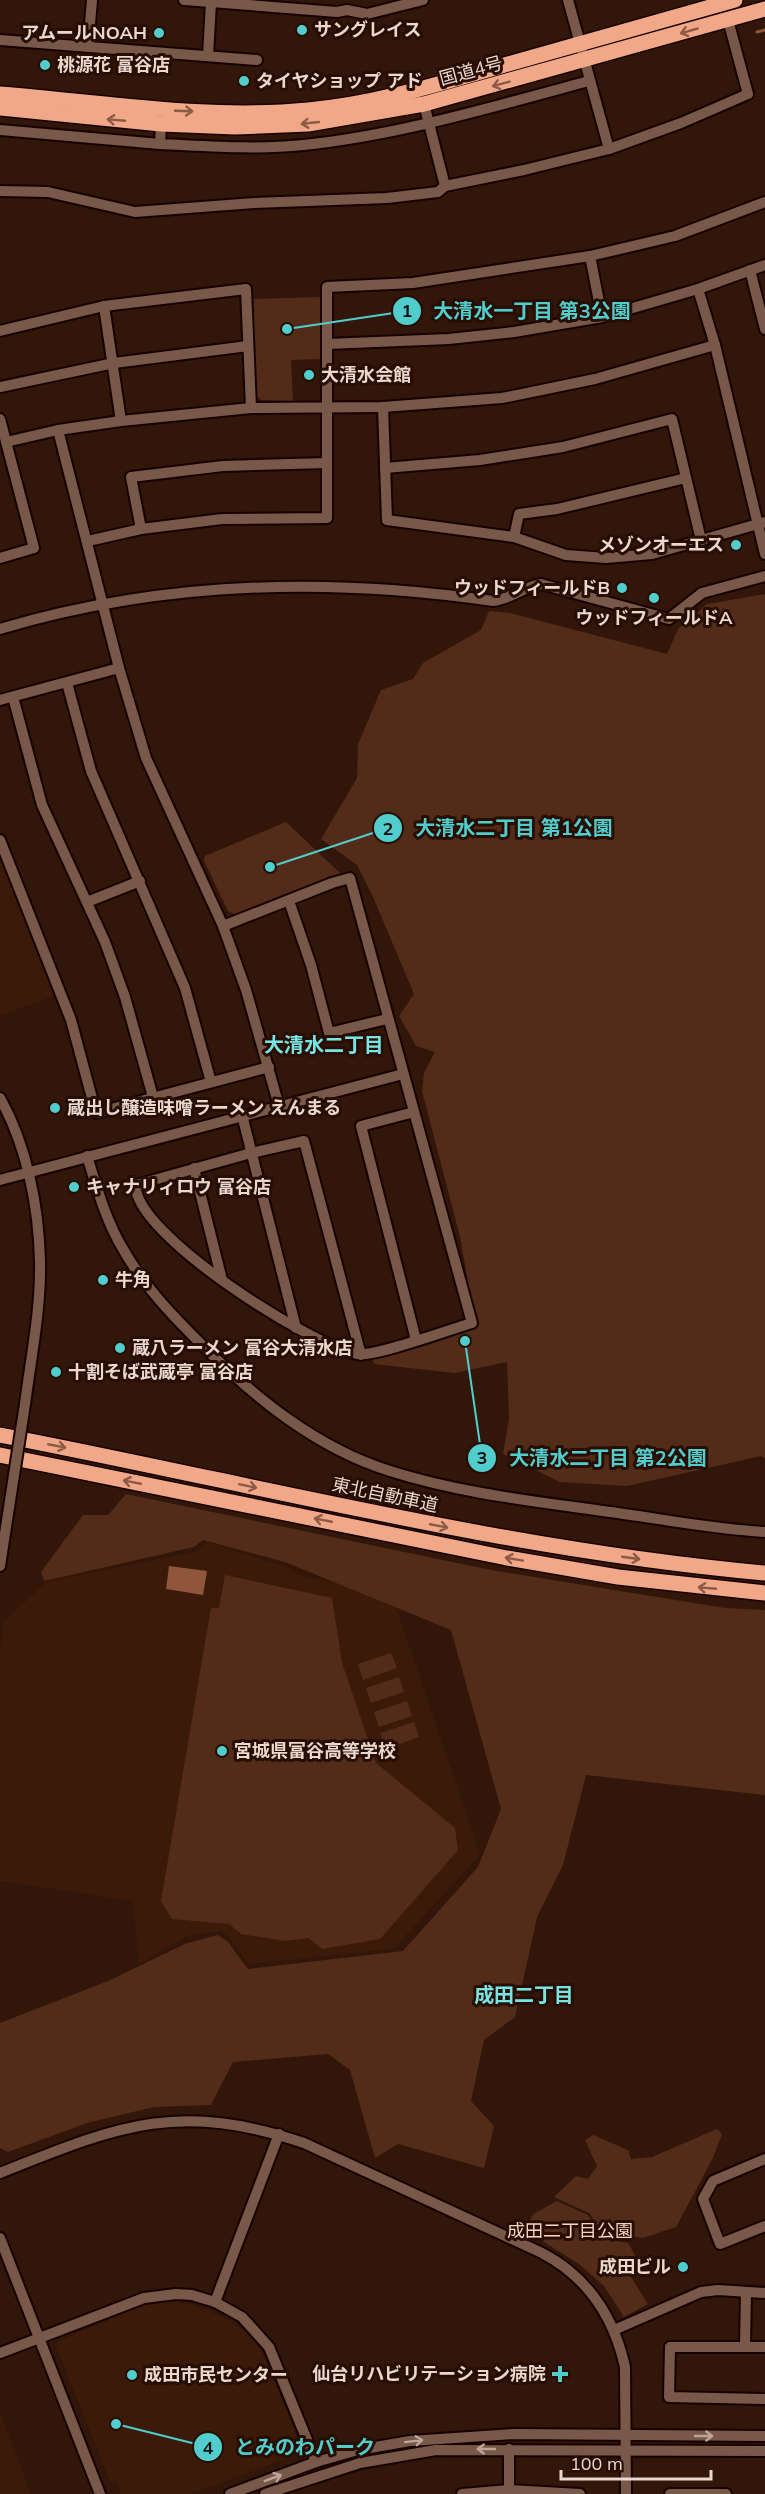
<svg xmlns="http://www.w3.org/2000/svg" width="765" height="2494" font-family="Mulish,'Noto Sans JP',sans-serif">
	<style>
		.built { fill: #3b1a0a }
		.green { fill: #522c19 }
		.water { fill: #8f563c }
		.lines { fill: none; stroke-linecap: round; stroke-linejoin: round }
		.stream { stroke: #8f563c; stroke-width: 3 }
		.minor-casing { stroke: #170200; stroke-width: 14 }
		.highway-casing { stroke: #170200; stroke-width: 18 }
		.minor { stroke: #785849; stroke-width: 10 }
		.highway { stroke: #f0a888; stroke-width: 15 }
		.minor-bridge-casing { stroke: #170200; stroke-width: 14; stroke-linecap: butt }
		.minor-bridge { stroke: #785849; stroke-width: 10 }
		.oneway { stroke: #8c5a45 }
		.oneway2 { stroke: #bca499 }
		.poi-dot { fill: #52cdcd; stroke: #270d02; stroke-width: 2 }
		.labels { text-anchor: middle; stroke-width: 6; stroke-linejoin: round; paint-order: stroke }
		.poi-label { font-size: 18px; font-weight: bold; fill: #ead7cf; stroke: #270d02; text-anchor: start }
		.street-label { font-size: 18px; fill: #ead7cf; stroke: #270d02 }
		.park-label { font-size: 18px; fill: #f6d2c2; stroke: #270d02 }
		.neighbourhood-label { font-size: 20px; font-weight: bold; fill: #78e4e3; stroke: #270d02 }
		.leader { fill: none; stroke: #52cdcd; stroke-width: 2 }
		.callout-dot { fill: #52cdcd; stroke: #270d02; stroke-width: 2 }
		.mark-label { font-size: 18px; text-anchor: middle; font-weight: bold; fill: #111 }
		.callout-label { font-size: 20px; text-anchor: middle; font-weight: bold; fill: #52cdcd; stroke: #270d02; stroke-width: 6; stroke-linejoin: round; paint-order: stroke }
	</style>
	<rect width="100%" height="100%" fill="#311609"/>
	<g class="built">
		<polygon points="0,857 56,995 0,1016"/>
		<polygon points="207,1542 288,1567 299,1575 392,1594 480,1855 393,1949 248,1964 230,1938 221,1931 189,1935 139,1964 133,1901 0,1881 0,1647 4,1622 46,1582 197,1551"/>
		<polygon points="178,2302 203,2308 230,2321 247,2333 261,2349 301,2446 299,2454 191,2494 121,2494 117,2483 110,2481 56,2346 59,2341 137,2308 152,2303"/>
		<polygon points="0,2412 31,2494 0,2494"/>
	</g>
	<g class="green">
		<polygon points="320,297 321,359 291,360 293,401 261,400 256,395 253,299"/>
		<polygon points="765,594 765,1458 761,1456 627,1486 560,1482 503,1454 509,1418 507,1362 455,1373 374,1364 372,1356 476,1327 460,1237 422,1091 424,1073 435,1052 416,1046 399,1016 414,994 373,897 357,865 321,839 357,778 358,744 381,690 413,679 423,663 481,630 489,611 510,613 667,654 678,629 707,604"/>
		<polygon points="286,822 341,874 234,914 228,911 204,861 205,856"/>
		<polygon points="126,1494 491,1570 725,1608 765,1610 765,1795 586,1775 563,1865 537,1917 515,2017 484,2040 471,2101 494,2126 484,2168 398,2144 375,2158 350,2070 328,2054 233,2062 211,2105 154,2107 87,2123 8,2152 0,2148 0,2023 108,1981 187,1943 218,1935 228,1942 248,1969 403,1951 478,1867 501,1809 451,1630 285,1562 203,1540 194,1547 44,1581 41,1572 83,1515 108,1515"/>
		<polygon points="225,1575 332,1598 342,1663 376,1763 455,1828 458,1850 380,1939 322,1949 309,1938 285,1941 241,1934 229,1924 172,1919 161,1901 211,1608 219,1608"/>
		<polygon points="391,1653 397,1668 363,1680 358,1664"/>
		<polygon points="399,1677 404,1692 371,1703 366,1688"/>
		<polygon points="407,1701 412,1716 379,1727 374,1712"/>
		<polygon points="414,1722 419,1737 386,1749 380,1733"/>
		<polygon points="717,2129 722,2134 713,2158 676,2227 643,2238 602,2231 589,2213 554,2197 576,2176 588,2179 597,2166 585,2140 593,2135 628,2150 631,2159 652,2157"/>
		<polygon points="557,2201 588,2215 601,2238 628,2243 635,2255 626,2269 648,2304 624,2317 604,2286 579,2264 525,2230 533,2214"/>
	</g>
	<polygon class="water" points="169,1566 207,1571 203,1595 166,1589"/>
	<g class="lines">
		<polyline class="stream" points="757,32 765,30"/>
		<g class="minor-casing">
			<g id="minor">
				<polyline points="184,0 211,2 212,0"/>
				<polyline points="568,0 609,149 681,123 748,94 728,20"/>
				<polyline points="0,40 257,60"/>
				<polyline points="88,47 92,0"/>
				<polyline points="208,56 211,2 337,12 347,10 367,14 423,0"/>
				<polyline points="424,104 445,186 524,170 609,149"/>
				<path d="M161 124 160 144C207 146 255 150 303 145 400 135 495 106 589 81"/>
				<polyline points="0,130 160,144"/>
				<polyline points="0,191 48,192 135,212 254,203 387,198 438,192 445,186"/>
				<polyline points="590,256 602,317"/>
				<polyline points="750,270 765,329"/>
				<polyline points="698,289 715,345 765,554"/>
				<polyline points="104,306 121,421"/>
				<polyline points="0,331 104,306 246,289 251,408"/>
				<polyline points="327,344 449,339 514,332 602,317 698,289 765,265"/>
				<polyline points="0,387 114,363 248,346"/>
				<polyline points="383,407 387,520 514,537 566,555 606,558 652,554 765,522"/>
				<polyline points="0,419 34,548 0,558"/>
				<polyline points="58,430 119,668 146,758 223,926 246,990 279,1106"/>
				<polyline points="6,442 58,430 121,421 251,408 383,407 502,398 595,379 715,345"/>
				<polyline points="385,468 480,460 563,447 672,419 701,540"/>
				<polyline points="141,529 131,477 223,466 327,463"/>
				<polyline points="514,537 519,514 557,509 686,478"/>
				<polyline points="88,541 141,529 222,519 327,518 327,287 413,283 590,256 675,236 765,202"/>
				<path d="M0 629C161 581 327 577 493 601 511 599 523 587 541 584L669 619 702 593 765 576"/>
				<polyline points="67,683 91,771 185,988 211,1082"/>
				<polyline points="13,697 42,805 105,942 125,997 153,1097"/>
				<polyline points="0,700 119,668"/>
				<polyline points="0,840 71,1020 96,1113 269,1067"/>
				<polyline points="289,901 311,965 329,1033 387,1019"/>
				<polyline points="87,902 140,881"/>
				<path d="M223 926 332 883 350 878 472 1323C451 1329 375 1357 358 1354 314 1348 132 1233 136 1185L251 1153 304 1141 361 1355"/>
				<path d="M0 1098C27 1146 39 1208 40 1262 41 1309 31 1357 25 1404"/>
				<polyline points="414,1112 361,1126 416,1340"/>
				<polyline points="242,1115 296,1328"/>
				<path d="M87 1156C97 1188 106 1221 123 1249 143 1285 171 1314 200 1343 254 1397 316 1448 390 1471 459 1493 532 1501 603 1511 657 1518 711 1529 765 1532"/>
				<polyline points="194,1168 222,1280"/>
				<polyline points="0,1180 403,1074"/>
				<polyline points="0,1566 12,1488"/>
				<polyline points="765,2159 713,2181 703,2199 720,2244 765,2226"/>
				<path d="M0 2173C118 2126 177 2100 304 2143L542 2253C588 2277 614 2318 625 2367L626 2494"/>
				<polyline points="0,2238 100,2494"/>
				<polyline points="215,2302 279,2134"/>
				<polyline points="614,2330 701,2292 718,2290 765,2293"/>
				<polyline points="745,2346 746,2292"/>
				<polyline points="765,2347 670,2347 669,2397 765,2399"/>
				<polyline points="0,2353 144,2298 176,2294 192,2295 215,2302 242,2317 269,2347 316,2462"/>
				<polyline points="509,2490 580,2494"/>
				<polyline points="230,2494 316,2462 358,2450 410,2441 513,2434 765,2436"/>
				<polyline points="265,2494 360,2463 436,2450 765,2451"/>
				<polyline points="462,2494 509,2490 509,2449"/>
				<polyline points="670,2494 726,2494"/>
			</g>
		</g>
		<g class="highway-casing">
			<g id="highway">
				<path d="M0 94C103 102 205 120 308 110 376 104 442 83 508 64 583 43 659 22 735 0"/>
				<polyline points="0,108 161,124 235,127 308,124 424,104 765,9"/>
				<path d="M0 1435C255 1484 506 1550 765 1573"/>
				<polyline points="0,1455 507,1558 618,1577 765,1593"/>
			</g>
		</g>
		<use href="#minor" class="minor"/>
		<use href="#highway" class="highway"/>
		<g class="minor-bridge-casing">
			<polyline id="minor-bridge" points="12,1488 25,1404"/>
		</g>
		<use href="#minor-bridge" class="minor-bridge"/>
	</g>
	<defs><path id="oneway-shaft" d="M-6 0H5M1.5-3L5.5 0L1.5 3" fill="none" stroke-width="1.6" stroke-linecap="round" stroke-linejoin="round" transform="scale(1.5)"/></defs>
	<g class="oneway">
		<use href="#oneway-shaft" transform="translate(689 31) rotate(164)"/>
		<use href="#oneway-shaft" transform="translate(501 84) rotate(165)"/>
		<use href="#oneway-shaft" transform="translate(184 111) rotate(2)"/>
		<use href="#oneway-shaft" transform="translate(116 120) rotate(-175)"/>
		<use href="#oneway-shaft" transform="translate(310 123) rotate(174)"/>
		<use href="#oneway-shaft" transform="translate(57 1446) rotate(11)"/>
		<use href="#oneway-shaft" transform="translate(132 1482) rotate(-169)"/>
		<use href="#oneway-shaft" transform="translate(248 1486) rotate(12)"/>
		<use href="#oneway-shaft" transform="translate(323 1520) rotate(-169)"/>
		<use href="#oneway-shaft" transform="translate(439 1526) rotate(11)"/>
		<use href="#oneway-shaft" transform="translate(631 1558) rotate(8)"/>
		<use href="#oneway-shaft" transform="translate(514 1559) rotate(-170)"/>
		<use href="#oneway-shaft" transform="translate(707 1588) rotate(-175)"/>
	</g>
	<g class="oneway2">
		<use href="#oneway-shaft" transform="translate(704 2436)"/>
		<use href="#oneway-shaft" transform="translate(414 2441) rotate(-7)"/>
		<use href="#oneway-shaft" transform="translate(486 2449) rotate(-180)"/>
		<use href="#oneway-shaft" transform="translate(273 2478) rotate(-20)"/>
	</g>
	<g class="poi-dot">
		<circle cx="302" cy="30" r="6"/>
		<circle cx="159" cy="33" r="6"/>
		<circle cx="45" cy="65" r="6"/>
		<circle cx="244" cy="81" r="6"/>
		<circle cx="309" cy="375" r="6"/>
		<circle cx="736" cy="545" r="6"/>
		<circle cx="622" cy="588" r="6"/>
		<circle cx="654" cy="598" r="6"/>
		<circle cx="55" cy="1108" r="6"/>
		<circle cx="74" cy="1187" r="6"/>
		<circle cx="103" cy="1280" r="6"/>
		<circle cx="120" cy="1348" r="6"/>
		<circle cx="56" cy="1372" r="6"/>
		<circle cx="222" cy="1751" r="6"/>
		<circle cx="683" cy="2267" r="6"/>
		<path d="M557 2365h6v6h6v6h-6v6h-6v-6h-6v-6h6z"/>
		<circle cx="132" cy="2375" r="6"/>
	</g>
	<g class="labels">
		<g class="poi-label">
			<text x="314" y="36">サングレイス</text>
			<text x="147" y="39" text-anchor="end">アムールNOAH</text>
			<text x="57" y="71">桃源花 富谷店</text>
			<text x="256" y="87">タイヤショップ アド</text>
			<text x="321" y="381">大清水会館</text>
			<text x="724" y="551" text-anchor="end">メゾンオーエス</text>
			<text x="610" y="594" text-anchor="end">ウッドフィールドB</text>
			<text x="654" y="624" text-anchor="middle">ウッドフィールドA</text>
			<text x="67" y="1114">蔵出し醸造味噌ラーメン えんまる</text>
			<text x="86" y="1193">キャナリィロウ 富谷店</text>
			<text x="115" y="1286">牛角</text>
			<text x="132" y="1354">蔵八ラーメン 富谷大清水店</text>
			<text x="68" y="1378">十割そば武蔵亭 富谷店</text>
			<text x="234" y="1757">宮城県富谷高等学校</text>
			<text x="671" y="2273" text-anchor="end">成田ビル</text>
			<text x="546" y="2380" text-anchor="end">仙台リハビリテーション病院</text>
			<text x="144" y="2381">成田市民センター</text>
		</g>
		<g class="street-label">
			<text transform="translate(471 71) rotate(-15)" y="6">国道4号</text>
			<text transform="translate(385 1495) rotate(12)" y="6">東北自動車道</text>
		</g>
		<g class="park-label">
			<text x="570" y="2237">成田二丁目公園</text>
		</g>
		<g class="neighbourhood-label">
			<text x="324" y="1052">大清水二丁目</text>
			<text x="524" y="2002">成田二丁目</text>
		</g>
	</g>
	<path class="leader" d="M287 329L407 311M270 867L388 828M465 1341L482 1458M116 2424L208 2447"/>
	<g class="callout-dot">
		<circle cx="287" cy="329" r="6"/>
		<circle cx="270" cy="867" r="6"/>
		<circle cx="465" cy="1341" r="6"/>
		<circle cx="116" cy="2424" r="6"/>
		<circle cx="407" cy="311" r="15"/>
		<circle cx="388" cy="828" r="15"/>
		<circle cx="482" cy="1458" r="15"/>
		<circle cx="208" cy="2447" r="15"/>
	</g>
	<g class="mark-label">
		<text x="407" y="317">1</text>
		<text x="388" y="835">2</text>
		<text x="482" y="1464">3</text>
		<text x="208" y="2454">4</text>
	</g>
	<g class="callout-label">
		<text x="532" y="318">大清水一丁目 第3公園</text>
		<text x="514" y="835">大清水二丁目 第1公園</text>
		<text x="608" y="1465">大清水二丁目 第2公園</text>
		<text x="305" y="2454">とみのわパーク</text>
	</g>
	<path d="M561 2470v9h150v-9" fill="none" stroke="#ead7cf" stroke-width="3"/>
	<text x="570" y="2470" font-size="18" fill="#ead7cf" stroke="#270d02" stroke-width="4.5" paint-order="stroke">100 m</text>
</svg>
